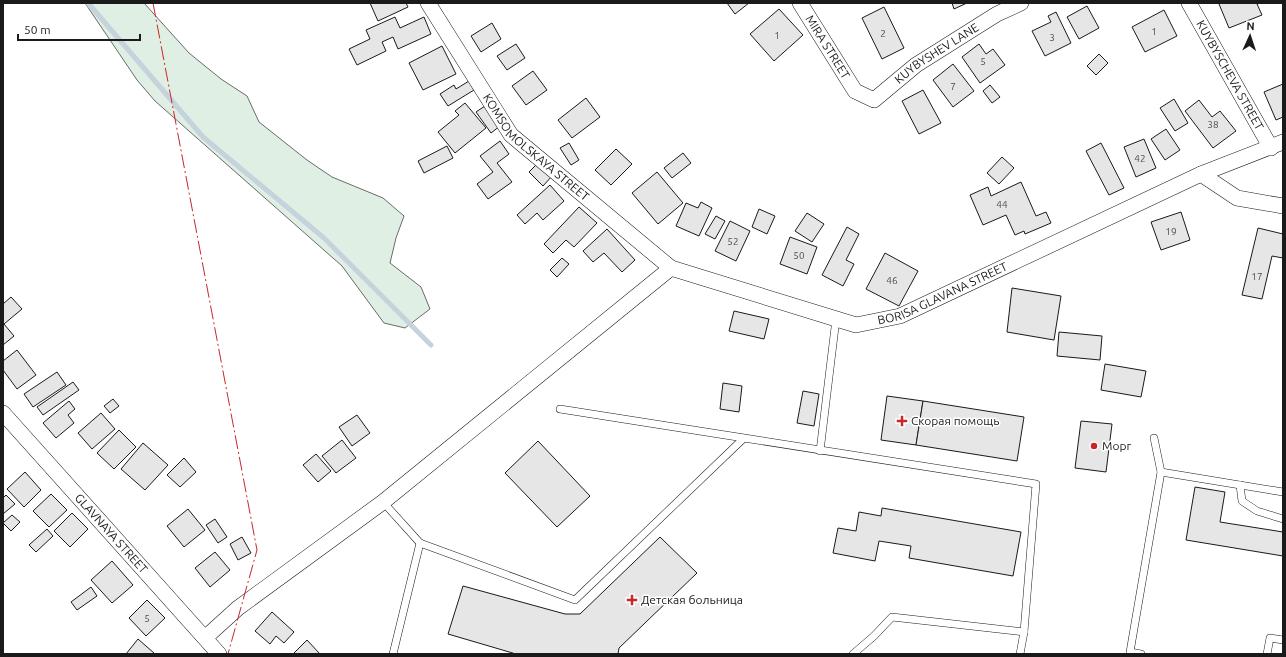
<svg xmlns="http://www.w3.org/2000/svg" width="1286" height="657" font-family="Ubuntu,sans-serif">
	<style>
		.green { fill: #e0efe3; stroke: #6a6a6a }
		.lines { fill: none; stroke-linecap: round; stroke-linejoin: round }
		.stream { stroke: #c6d2dc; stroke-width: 5 }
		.building { fill: #e6e6e6; stroke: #1a1a1a }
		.lane-casing { stroke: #1a1a1a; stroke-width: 8 }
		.street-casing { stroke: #1a1a1a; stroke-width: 16 }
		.lane { stroke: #fff; stroke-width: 7 }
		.street { stroke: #fff; stroke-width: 15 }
		.power { stroke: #c62828; stroke-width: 1; stroke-dasharray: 14 3 2 3; stroke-linecap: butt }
		.poi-dot { fill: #c62828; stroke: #fff; stroke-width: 1.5 }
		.labels { text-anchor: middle; stroke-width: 3; stroke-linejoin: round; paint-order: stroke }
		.number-label { font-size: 10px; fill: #4d4d4d }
		.street-label { font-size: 12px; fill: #1a1a1a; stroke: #fff }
		.poi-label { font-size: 12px; fill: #1a1a1a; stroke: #fff; text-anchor: start }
	</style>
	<rect width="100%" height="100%" fill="#fff"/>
	<polygon class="green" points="85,3 144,3 189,53 221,79 247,96 259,122 307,160 332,177 383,198 404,216 396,238 390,263 421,287 430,309 405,328 384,323 342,266 155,101 137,80"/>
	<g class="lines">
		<polyline class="stream" points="88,3 203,137 324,238 431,345"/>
	</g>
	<g class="building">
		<polygon points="370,3 406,3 408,7 378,21"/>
		<polygon points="727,3 749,3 735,14"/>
		<polygon points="952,3 967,3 954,9"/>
		<polygon points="1221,3 1261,3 1257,4 1262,15 1229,28 1219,4"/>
		<polygon points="1087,6 1099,28 1079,39 1067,17"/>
		<polygon points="884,7 904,48 882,59 862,18"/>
		<polygon points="779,9 803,35 774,61 750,34"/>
		<polygon points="1164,10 1177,36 1145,52 1132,27"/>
		<polygon points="1056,12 1071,43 1045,56 1032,31 1051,22 1048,16"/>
		<polygon points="395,17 400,28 424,17 431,34 398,49 393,37 382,42 386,51 357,65 349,49 370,39 366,30"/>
		<polygon points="492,23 501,39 481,52 471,36"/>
		<polygon points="516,44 525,58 507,70 497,56"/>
		<polygon points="979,44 986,54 993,49 1005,65 980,83 962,57"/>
		<polygon points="442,46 456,74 423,90 409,63"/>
		<polygon points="1099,54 1108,63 1096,75 1087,66"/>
		<polygon points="953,64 974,91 953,107 933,80"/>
		<polygon points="533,71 547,90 526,105 512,86"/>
		<polygon points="469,81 474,90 448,106 440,94 454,85 456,89"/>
		<polygon points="1283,84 1283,117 1276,120 1264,92"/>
		<polygon points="990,85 1000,97 992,103 983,91"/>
		<polygon points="923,90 941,123 919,134 902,101"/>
		<polygon points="586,98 600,117 572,138 558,120"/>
		<polygon points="1174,99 1188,123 1175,131 1160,108"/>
		<polygon points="1199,100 1212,117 1220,111 1236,131 1213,148 1185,111"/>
		<polygon points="465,103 486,128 455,153 438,132 459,115 455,111"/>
		<polygon points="485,106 500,126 491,133 476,112"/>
		<polygon points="1166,129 1180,150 1165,160 1151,139"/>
		<polygon points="1144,139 1156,168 1136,177 1124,147"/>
		<polygon points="500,141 509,154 497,163 512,182 488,199 477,184 493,172 480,156"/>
		<polygon points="569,143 579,160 571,165 560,148"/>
		<polygon points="1101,143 1124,188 1109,195 1086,151"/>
		<polygon points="447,146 453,158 424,173 418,161"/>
		<polygon points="616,149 632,164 611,185 595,170"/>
		<polygon points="683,153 691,163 672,178 664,168"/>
		<polygon points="1002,157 1014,168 999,184 987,173"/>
		<polygon points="538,163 552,176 543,186 529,172"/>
		<polygon points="657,172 683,203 658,224 632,193"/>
		<polygon points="1021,182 1036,216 1046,212 1051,223 1025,234 1024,231 1015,235 1006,215 983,225 970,195 988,187 991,196"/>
		<polygon points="550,185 564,201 543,220 537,213 525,224 517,215"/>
		<polygon points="701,202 712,208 699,236 676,226 686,203 698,208"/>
		<polygon points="579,207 597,223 574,247 566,240 553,253 544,244"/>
		<polygon points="759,209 775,216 767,234 752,227"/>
		<polygon points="1181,212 1190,240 1161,250 1151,222"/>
		<polygon points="807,213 824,224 812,242 795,231"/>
		<polygon points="716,216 725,221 715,239 705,234"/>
		<polygon points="730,221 750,231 736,261 715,251"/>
		<polygon points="847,227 859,234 846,260 854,264 843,286 822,275"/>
		<polygon points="1258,228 1283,234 1283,258 1272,256 1262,299 1242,295"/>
		<polygon points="607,229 635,260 622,272 604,253 593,262 583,251"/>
		<polygon points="790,237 817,247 807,274 780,264"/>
		<polygon points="885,253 918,271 899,306 866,289"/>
		<polygon points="562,258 569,264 557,277 550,270"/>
		<polygon points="1012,288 1061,296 1054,340 1007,332"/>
		<polygon points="11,297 22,309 4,324 14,336 3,345 3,304"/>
		<polygon points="734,311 769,319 764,339 729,331"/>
		<polygon points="1059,332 1102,336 1100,360 1057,356"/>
		<polygon points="17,350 36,375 17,389 3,370 3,361"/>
		<polygon points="1105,364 1146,371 1141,397 1101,390"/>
		<polygon points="57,372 66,385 33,407 24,394"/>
		<polygon points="73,382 79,390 43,415 37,407"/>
		<polygon points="723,383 742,386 739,412 720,409"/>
		<polygon points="803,391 819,394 814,426 797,423"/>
		<polygon points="887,396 923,401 916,445 881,440"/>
		<polygon points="113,399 119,406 110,413 104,406"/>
		<polygon points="69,401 75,409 68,415 74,423 56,438 43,423"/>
		<polygon points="923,401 1024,417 1017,461 916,445"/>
		<polygon points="101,413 115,429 92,449 78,433"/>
		<polygon points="357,415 370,433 352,446 339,427"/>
		<polygon points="1081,421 1112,424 1106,472 1075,468"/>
		<polygon points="119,430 136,447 114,469 97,453"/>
		<polygon points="342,440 356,458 336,473 322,456"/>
		<polygon points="538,441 590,496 557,527 505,473"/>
		<polygon points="143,443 168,465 145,490 121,469"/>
		<polygon points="316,454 331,471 318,482 303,465"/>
		<polygon points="184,458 196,472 180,487 167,475"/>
		<polygon points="25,472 41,490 24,507 7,489"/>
		<polygon points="1195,487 1225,492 1220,522 1283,532 1283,556 1186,540"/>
		<polygon points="51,494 67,510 49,527 33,511"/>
		<polygon points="6,495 15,504 3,514 3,498"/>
		<polygon points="882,508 1021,532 1013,576 909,558 911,546 879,541 875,561 833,553 838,528 856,531 859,512 881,516"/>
		<polygon points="188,509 205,530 184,547 167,526"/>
		<polygon points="72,513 88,529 70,547 54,531"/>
		<polygon points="12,515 20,522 11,531 3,523"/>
		<polygon points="215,519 227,537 218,543 206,525"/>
		<polygon points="47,529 53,536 36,552 29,545"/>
		<polygon points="242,537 251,553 238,560 230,544"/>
		<polygon points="660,537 697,573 619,648 618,654 516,654 448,634 463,586 565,614 580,614"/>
		<polygon points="215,552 230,570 210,587 195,568"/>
		<polygon points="112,561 133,585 112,603 91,580"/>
		<polygon points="91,587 97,596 77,610 71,602"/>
		<polygon points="147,600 165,618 146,636 129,618"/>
		<polygon points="272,612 294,632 284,643 276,636 270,644 255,631"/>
		<polygon points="138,639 154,653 153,654 126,654"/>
		<polygon points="307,640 320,654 293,654"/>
	</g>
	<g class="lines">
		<g class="lane-casing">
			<g id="lane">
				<polyline points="560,409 1036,484 1024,632 1020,654"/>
				<polyline points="1154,438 1161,472 1283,492"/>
				<polyline points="820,451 836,319"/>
				<polyline points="1240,485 1242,501 1257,511 1283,519"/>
				<polyline points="383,502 420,543 575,600 743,439"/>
				<polyline points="393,654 420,543"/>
				<polyline points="853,654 874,636 892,617 1024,632"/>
				<polyline points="1141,654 1130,652 1161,472"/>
				<polyline points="1267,654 1270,638 1283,640"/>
			</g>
		</g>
		<g class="street-casing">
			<g id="street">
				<path id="s1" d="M428 3 511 135 671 268 856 325 900 316 1201 174 1283 142"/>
				<path id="s2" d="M800 3 855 91 874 100 916 65 997 14 1021 3"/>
				<path id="s3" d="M1189 3 1271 148"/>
				<polyline points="1201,174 1237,198 1283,206"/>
				<path id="s4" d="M3 413 219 654"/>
				<polyline points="206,637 238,608 383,502 671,268"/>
			</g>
		</g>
		<use href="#lane" class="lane"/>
		<use href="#street" class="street"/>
		<polyline class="power" points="153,3 257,550 228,654"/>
	</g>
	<g class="poi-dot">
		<path d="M900 415h4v4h4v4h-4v4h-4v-4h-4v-4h4z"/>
		<circle cx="1094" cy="446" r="4"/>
		<path d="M630 594h4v4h4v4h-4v4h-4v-4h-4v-4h4z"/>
	</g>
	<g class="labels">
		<g class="number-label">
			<text x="1154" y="35">1</text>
			<text x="883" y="37">2</text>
			<text x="777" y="39">1</text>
			<text x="1052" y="41">3</text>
			<text x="983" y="65">5</text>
			<text x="953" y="90">7</text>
			<text x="1213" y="128">38</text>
			<text x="1140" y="162">42</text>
			<text x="1002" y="208">44</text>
			<text x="1171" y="235">19</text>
			<text x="733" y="245">52</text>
			<text x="799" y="259">50</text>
			<text x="1257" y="280">17</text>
			<text x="892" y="284">46</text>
			<text x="147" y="622">5</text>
		</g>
		<g class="street-label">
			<text dy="4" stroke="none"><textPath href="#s2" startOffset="52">MIRA STREET</textPath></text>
			<text dy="4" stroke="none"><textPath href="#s2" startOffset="203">KUYBYSHEV LANE</textPath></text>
			<text dy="4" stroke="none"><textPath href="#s3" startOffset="83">KUYBYSCHEVA STREET</textPath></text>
			<text dy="4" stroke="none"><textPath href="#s1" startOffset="182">KOMSOMOLSKAYA STREET</textPath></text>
			<text dy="4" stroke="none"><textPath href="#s1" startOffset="650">BORISA GLAVANA STREET</textPath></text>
			<text dy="4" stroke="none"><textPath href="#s4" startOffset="162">GLAVNAYA STREET</textPath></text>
		</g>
		<g class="poi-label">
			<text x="911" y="425">Скорая помощь</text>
			<text x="1102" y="450">Морг</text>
			<text x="641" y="604">Детская больница</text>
		</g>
	</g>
	<rect width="1286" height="657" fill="none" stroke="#1a1a1a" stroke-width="8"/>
	<g transform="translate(1250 36) rotate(3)" stroke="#ffffff" stroke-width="3" paint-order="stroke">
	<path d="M0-3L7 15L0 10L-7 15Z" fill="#1a1a1a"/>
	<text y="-6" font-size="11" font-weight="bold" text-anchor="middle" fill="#1a1a1a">N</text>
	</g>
	<path d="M18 34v6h122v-6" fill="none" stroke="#1a1a1a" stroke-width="2"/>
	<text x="24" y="34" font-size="12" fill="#1a1a1a" stroke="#ffffff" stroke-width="3" paint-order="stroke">50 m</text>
</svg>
